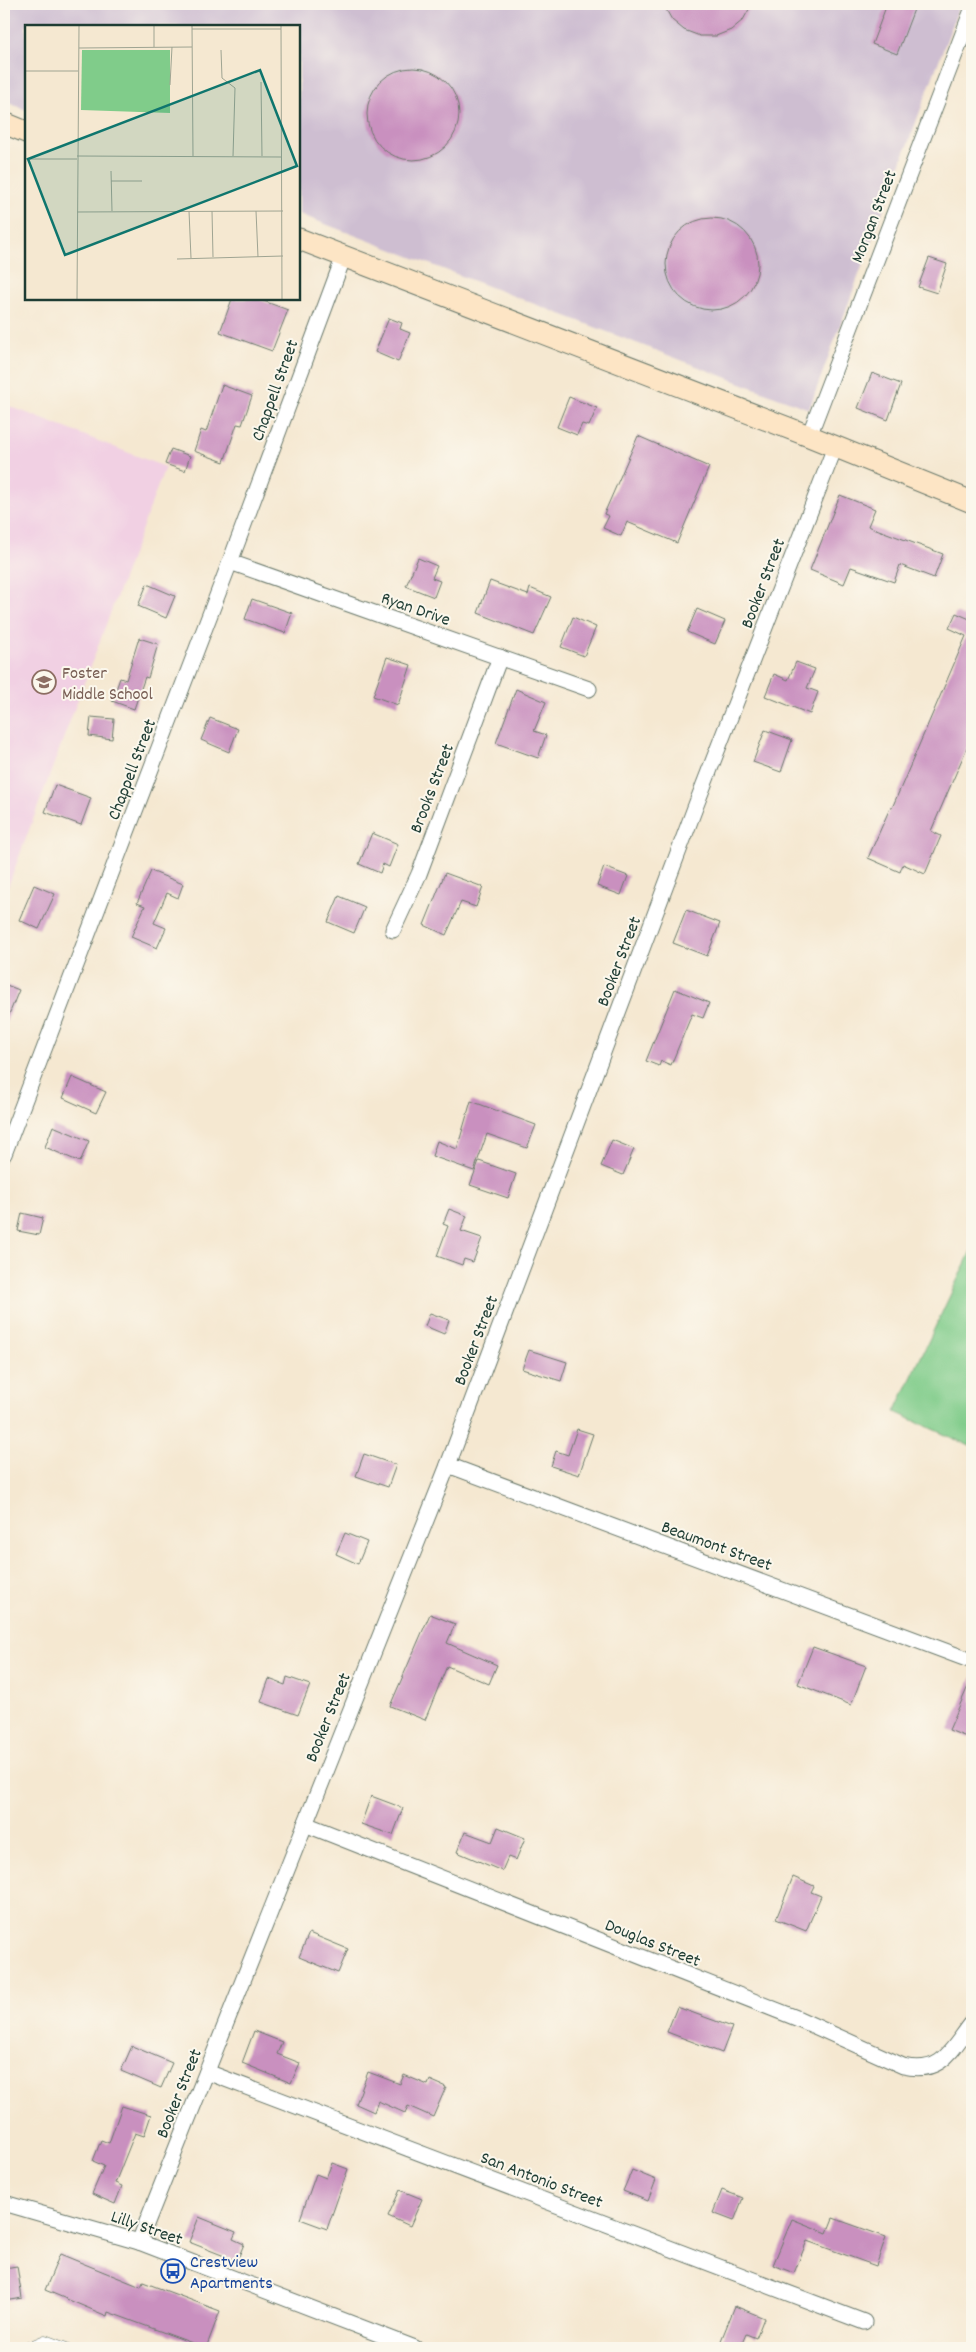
<svg xmlns="http://www.w3.org/2000/svg" width="976" height="2352" font-family="Dekko,sans-serif">
	<style>
		.built { fill: #f1d0e3 }
		.industrial { fill: #cebed1 }
		.green { fill: #80cc8a; stroke: #50845f }
		.building { fill: #c990bf }
		.lines { fill: none; stroke-linecap: round; stroke-linejoin: round }
		.lane-casing { stroke: #6a796b; stroke-width: 9 }
		.street-casing { stroke: #6a796b; stroke-width: 17 }
		.secondary-casing { stroke: #6a796b; stroke-width: 23 }
		.lane { stroke: #fff; stroke-width: 8 }
		.street { stroke: #fff; stroke-width: 15 }
		.secondary { stroke: #fde5c5; stroke-width: 21 }
		.labels { text-anchor: middle; stroke-width: 4; stroke-linejoin: round; paint-order: stroke }
		.street-label { font-size: 18px; fill: #1f3d34; stroke: #fbf7ec }
		.education-label { font-size: 18px; fill: #785e54; stroke: #fbf7ec; text-anchor: start }
		.transit-label { font-size: 18px; fill: #164399; stroke: #fbf7ec; text-anchor: start }
		.inset-road { fill: none; stroke: #9fa492; stroke-width: 1 }
		.view { fill: #0f766e; fill-opacity: 0.15; stroke: #0f766e; stroke-width: 2.5 }
		.inset-edge { fill: none; stroke: #1f3d34; stroke-width: 2.5 }
	</style>
	<rect width="100%" height="100%" fill="#fbf7ec"/>
	<filter id="ink" filterUnits="userSpaceOnUse"><feTurbulence type="fractalNoise" baseFrequency=".02" numOctaves="2"/><feDisplacementMap in="SourceGraphic" scale="10" xChannelSelector="R" yChannelSelector="G"/><feConvolveMatrix kernelMatrix="1 2 1 2 8 2 1 2 1" color-interpolation-filters="sRGB"/></filter>
	<filter id="wash" filterUnits="userSpaceOnUse"><feTurbulence type="fractalNoise" baseFrequency=".0096" numOctaves="4" result="noise"/><feDisplacementMap in="SourceGraphic" scale="20" xChannelSelector="R" yChannelSelector="G"/><feGaussianBlur stdDeviation="1.12" result="paint"/><feColorMatrix in="noise" values="0 0 0 0 0 0 0 0 0 0 0 0 0 0 0 0 0 1.4 0 .05"/><feComposite in="paint" operator="in"/></filter>
	<g filter="url(#wash)">
		<rect width="100%" height="100%" fill="#f5e8d1"/>
		<polygon class="built" points="4,404 165,467 4,897"/>
		<polygon class="industrial" points="4,4 960,4 809,409 299,214 299,26 26,26 26,110 4,101"/>
		<polygon class="green" points="972,1249 972,1447 895,1412"/>
		<g id="blocks">
			<g class="building">
				<polygon points="663,4 752,4 743,20 731,30 716,36 700,36 684,30 672,20"/>
				<polygon points="887,4 916,4 897,54 872,44"/>
				<circle cx="413" cy="114" r="46"/>
				<circle cx="712" cy="264" r="46"/>
				<polygon points="929,258 947,264 937,293 918,287"/>
				<polygon points="232,299 258,299 288,310 272,351 220,332"/>
				<polygon points="389,318 402,323 400,329 410,333 398,362 375,352"/>
				<polygon points="872,373 901,384 888,420 858,408"/>
				<polygon points="222,385 252,396 242,425 237,424 224,462 194,451 201,430 206,432"/>
				<polygon points="569,397 597,408 589,426 582,424 577,435 557,427"/>
				<polygon points="638,436 709,467 677,543 627,522 621,536 603,528 609,516 604,514"/>
				<polygon points="171,449 190,456 185,471 165,464"/>
				<polygon points="840,495 875,509 868,526 943,554 934,578 900,565 894,582 851,567 844,584 810,570"/>
				<polygon points="418,558 437,566 432,578 440,581 434,597 406,586"/>
				<polygon points="490,581 528,595 530,588 551,597 534,635 478,613"/>
				<polygon points="147,584 175,596 166,618 138,606"/>
				<polygon points="252,599 292,613 285,633 245,619"/>
				<polygon points="697,609 725,621 715,644 687,632"/>
				<polygon points="956,613 972,620 972,736 931,831 941,836 925,874 903,864 900,872 868,858 890,808 892,808 966,636 949,628"/>
				<polygon points="573,617 596,627 584,656 561,647"/>
				<polygon points="139,638 158,644 148,678 145,677 134,709 112,701 120,678 126,680"/>
				<polygon points="387,657 411,665 398,705 373,696"/>
				<polygon points="796,662 815,669 807,688 818,692 810,714 765,696 774,674 788,680"/>
				<polygon points="516,689 546,702 534,731 546,735 538,758 496,743"/>
				<polygon points="91,717 114,719 112,739 89,736"/>
				<polygon points="210,718 238,729 229,752 201,740"/>
				<polygon points="765,730 792,740 781,772 753,762"/>
				<polygon points="55,785 91,798 81,825 45,812"/>
				<polygon points="372,833 398,844 389,867 383,864 380,873 359,864"/>
				<polygon points="604,867 628,876 621,895 597,886"/>
				<polygon points="151,871 183,884 178,898 167,893 154,923 166,928 157,948 131,937 145,906 137,903"/>
				<polygon points="445,873 483,887 476,907 461,902 446,935 424,925"/>
				<polygon points="34,885 55,894 39,929 19,920"/>
				<polygon points="339,896 365,907 354,933 328,922"/>
				<polygon points="686,910 720,923 707,956 673,943"/>
				<polygon points="4,984 19,990 4,1027"/>
				<polygon points="675,989 709,1003 703,1018 692,1014 671,1065 661,1061 659,1066 646,1061"/>
				<polygon points="72,1077 106,1092 96,1113 63,1098"/>
				<polygon points="471,1101 536,1125 527,1148 487,1134 474,1171 432,1156 437,1141 457,1149"/>
				<polygon points="53,1126 89,1141 80,1162 45,1147"/>
				<polygon points="612,1140 634,1149 623,1175 601,1166"/>
				<polygon points="479,1161 516,1174 508,1198 470,1185"/>
				<polygon points="449,1209 467,1216 461,1231 482,1238 473,1262 464,1259 462,1265 437,1256 448,1226 443,1224"/>
				<polygon points="22,1213 43,1218 39,1235 18,1231"/>
				<polygon points="430,1313 449,1320 444,1334 425,1326"/>
				<polygon points="529,1350 567,1362 561,1381 522,1369"/>
				<polygon points="577,1429 593,1434 579,1475 551,1466 556,1451 568,1455"/>
				<polygon points="364,1454 396,1465 388,1487 356,1476"/>
				<polygon points="345,1533 367,1542 358,1564 336,1554"/>
				<polygon points="430,1614 455,1624 447,1643 497,1665 489,1684 447,1666 425,1720 390,1706"/>
				<polygon points="813,1647 866,1666 851,1705 798,1684"/>
				<polygon points="287,1677 310,1685 298,1715 261,1702 269,1679 285,1685"/>
				<polygon points="972,1677 972,1731 969,1738 949,1730"/>
				<polygon points="371,1796 403,1808 393,1835 361,1824"/>
				<polygon points="498,1827 525,1838 516,1860 508,1857 502,1871 457,1852 465,1832 492,1842"/>
				<polygon points="793,1877 814,1886 811,1892 821,1896 806,1931 776,1919"/>
				<polygon points="309,1933 348,1949 338,1973 299,1957"/>
				<polygon points="677,2007 732,2027 722,2053 667,2032"/>
				<polygon points="254,2031 282,2042 277,2054 300,2063 291,2083 242,2063"/>
				<polygon points="132,2046 172,2063 161,2088 121,2071"/>
				<polygon points="368,2072 400,2084 404,2075 428,2085 430,2080 446,2087 433,2117 408,2106 405,2113 378,2101 374,2112 356,2104"/>
				<polygon points="122,2106 151,2115 144,2136 135,2133 115,2183 122,2186 115,2204 92,2194 104,2166 93,2161 101,2140 109,2143"/>
				<polygon points="332,2163 348,2169 327,2229 300,2219 316,2174 326,2178"/>
				<polygon points="632,2170 656,2180 648,2201 623,2191"/>
				<polygon points="400,2190 422,2199 410,2226 388,2216"/>
				<polygon points="722,2190 743,2198 734,2221 713,2213"/>
				<polygon points="199,2217 236,2232 233,2239 244,2244 237,2261 189,2242"/>
				<polygon points="833,2218 886,2237 876,2266 807,2241 794,2273 773,2265 792,2219 827,2233"/>
				<polygon points="60,2254 141,2287 143,2282 220,2311 206,2348 108,2312 107,2316 45,2290"/>
				<polygon points="17,2266 22,2298 4,2301 4,2268"/>
				<polygon points="735,2306 764,2318 756,2338 746,2334 740,2348 718,2348"/>
			</g>
		</g>
	</g>
	<g filter="url(#ink)">
		<use href="#blocks" fill-opacity="0" stroke="#6a796b" stroke-width="1"/>
		<g class="lines">
			<g class="lane-casing">
				<polyline id="lane" points="24,2348 45,2339 69,2348"/>
			</g>
			<g class="street-casing">
				<g id="street">
					<polyline points="809,436 972,10"/>
					<polyline points="230,562 589,689"/>
					<polyline points="393,930 419,874 500,657"/>
					<polyline points="4,1154 230,562 344,256"/>
					<polyline points="448,1465 972,1661"/>
					<path d="M305 1824 799 2019 903 2066C942 2075 951 2050 972 2023"/>
					<polyline points="207,2072 864,2322"/>
					<polyline points="4,2203 139,2242 415,2348"/>
					<polyline points="139,2242 448,1465 696,805 835,447"/>
				</g>
			</g>
			<g class="secondary-casing">
				<g id="secondary">
					<polyline points="4,123 26,132"/>
					<polyline points="299,239 809,436 972,502"/>
				</g>
			</g>
			<use href="#lane" class="lane"/>
			<use href="#street" class="street"/>
			<use href="#secondary" class="secondary"/>
		</g>
	</g>
	<defs>
		<g id="school-ring" transform="scale(1.25)"><circle r="9.5" fill="#fbf7ec" stroke="#8d6e63" stroke-width="1.5"/><path d="M0-5L7-2L0 1L-7-2ZM-4 1L0 2.5L4 1V4Q0 6-4 4Z" fill="#8d6e63"/></g>
		<g id="bus-ring" transform="scale(1.25)"><circle r="9.5" fill="#fbf7ec" stroke="#1a4fb4" stroke-width="1.5"/><path d="M-5-6H5V4H4V6H2V4H-2V6H-4V4H-5ZM-3.5-4V0h7V-4ZM-3.5 1.2v1.5H-2V1.2ZM2 1.2v1.5H3.5V1.2Z" fill="#1a4fb4"/></g>
	</defs>
	<g fill-rule="evenodd">
		<use href="#school-ring" x="44" y="682"/>
		<use href="#bus-ring" x="173" y="2271"/>
	</g>
	<g class="labels">
		<g class="street-label">
			<text transform="translate(873 216) rotate(-69)" y="6">Morgan Street</text>
			<text transform="translate(274 390) rotate(-70)" y="6">Chappell Street</text>
			<text transform="translate(762 583) rotate(-69)" y="6">Booker Street</text>
			<text transform="translate(416 608) rotate(19)" y="6">Ryan Drive</text>
			<text transform="translate(131 769) rotate(-69)" y="6">Chappell Street</text>
			<text transform="translate(431 788) rotate(-69)" y="6">Brooks Street</text>
			<text transform="translate(618 961) rotate(-69)" y="6">Booker Street</text>
			<text transform="translate(475 1340) rotate(-69)" y="6">Booker Street</text>
			<text transform="translate(717 1545) rotate(20)" y="6">Beaumont Street</text>
			<text transform="translate(327 1717) rotate(-68)" y="6">Booker Street</text>
			<text transform="translate(653 1942) rotate(22)" y="6">Douglas Street</text>
			<text transform="translate(178 2093) rotate(-68)" y="6">Booker Street</text>
			<text transform="translate(542 2179) rotate(21)" y="6">San Antonio Street</text>
			<text transform="translate(147 2227) rotate(19)" y="6">Lilly Street</text>
		</g>
		<g class="education-label">
			<text x="62" y="678">Foster<tspan x="62" dy="21">Middle School</tspan></text>
		</g>
		<g class="transit-label">
			<text x="190" y="2267">Crestview<tspan x="190" dy="21">Apartments</tspan></text>
		</g>
	</g>
	<g transform="translate(25 25)">
		<rect width="275" height="275" fill="#f5e8d1"/>
		<path d="M57 25H145V88L56 85Z" fill="#80cc8a"/>
		<path class="inset-road" d="M167 1 168 131M256 1 257 274M167 4H256M129 22V1M54 23 167 22M196 25 197 53 210 63 208 131M0 46H53M236 57 237 131M145 60 147 22M52 131 256 132M0 134H52M86 146 87 186M86 156H117M164 186 166 233M187 186 188 232M231 186 233 232M52 187 258 186M152 234 258 231M52 274 54 1"/>
		<path class="view" d="M235 45 272 141 40 230 3 134Z"/>
		<rect width="275" height="275" class="inset-edge"/>
	</g>
	<rect width="976" height="2352" fill="none" stroke="#fbf7ec" stroke-width="20"/>
</svg>
